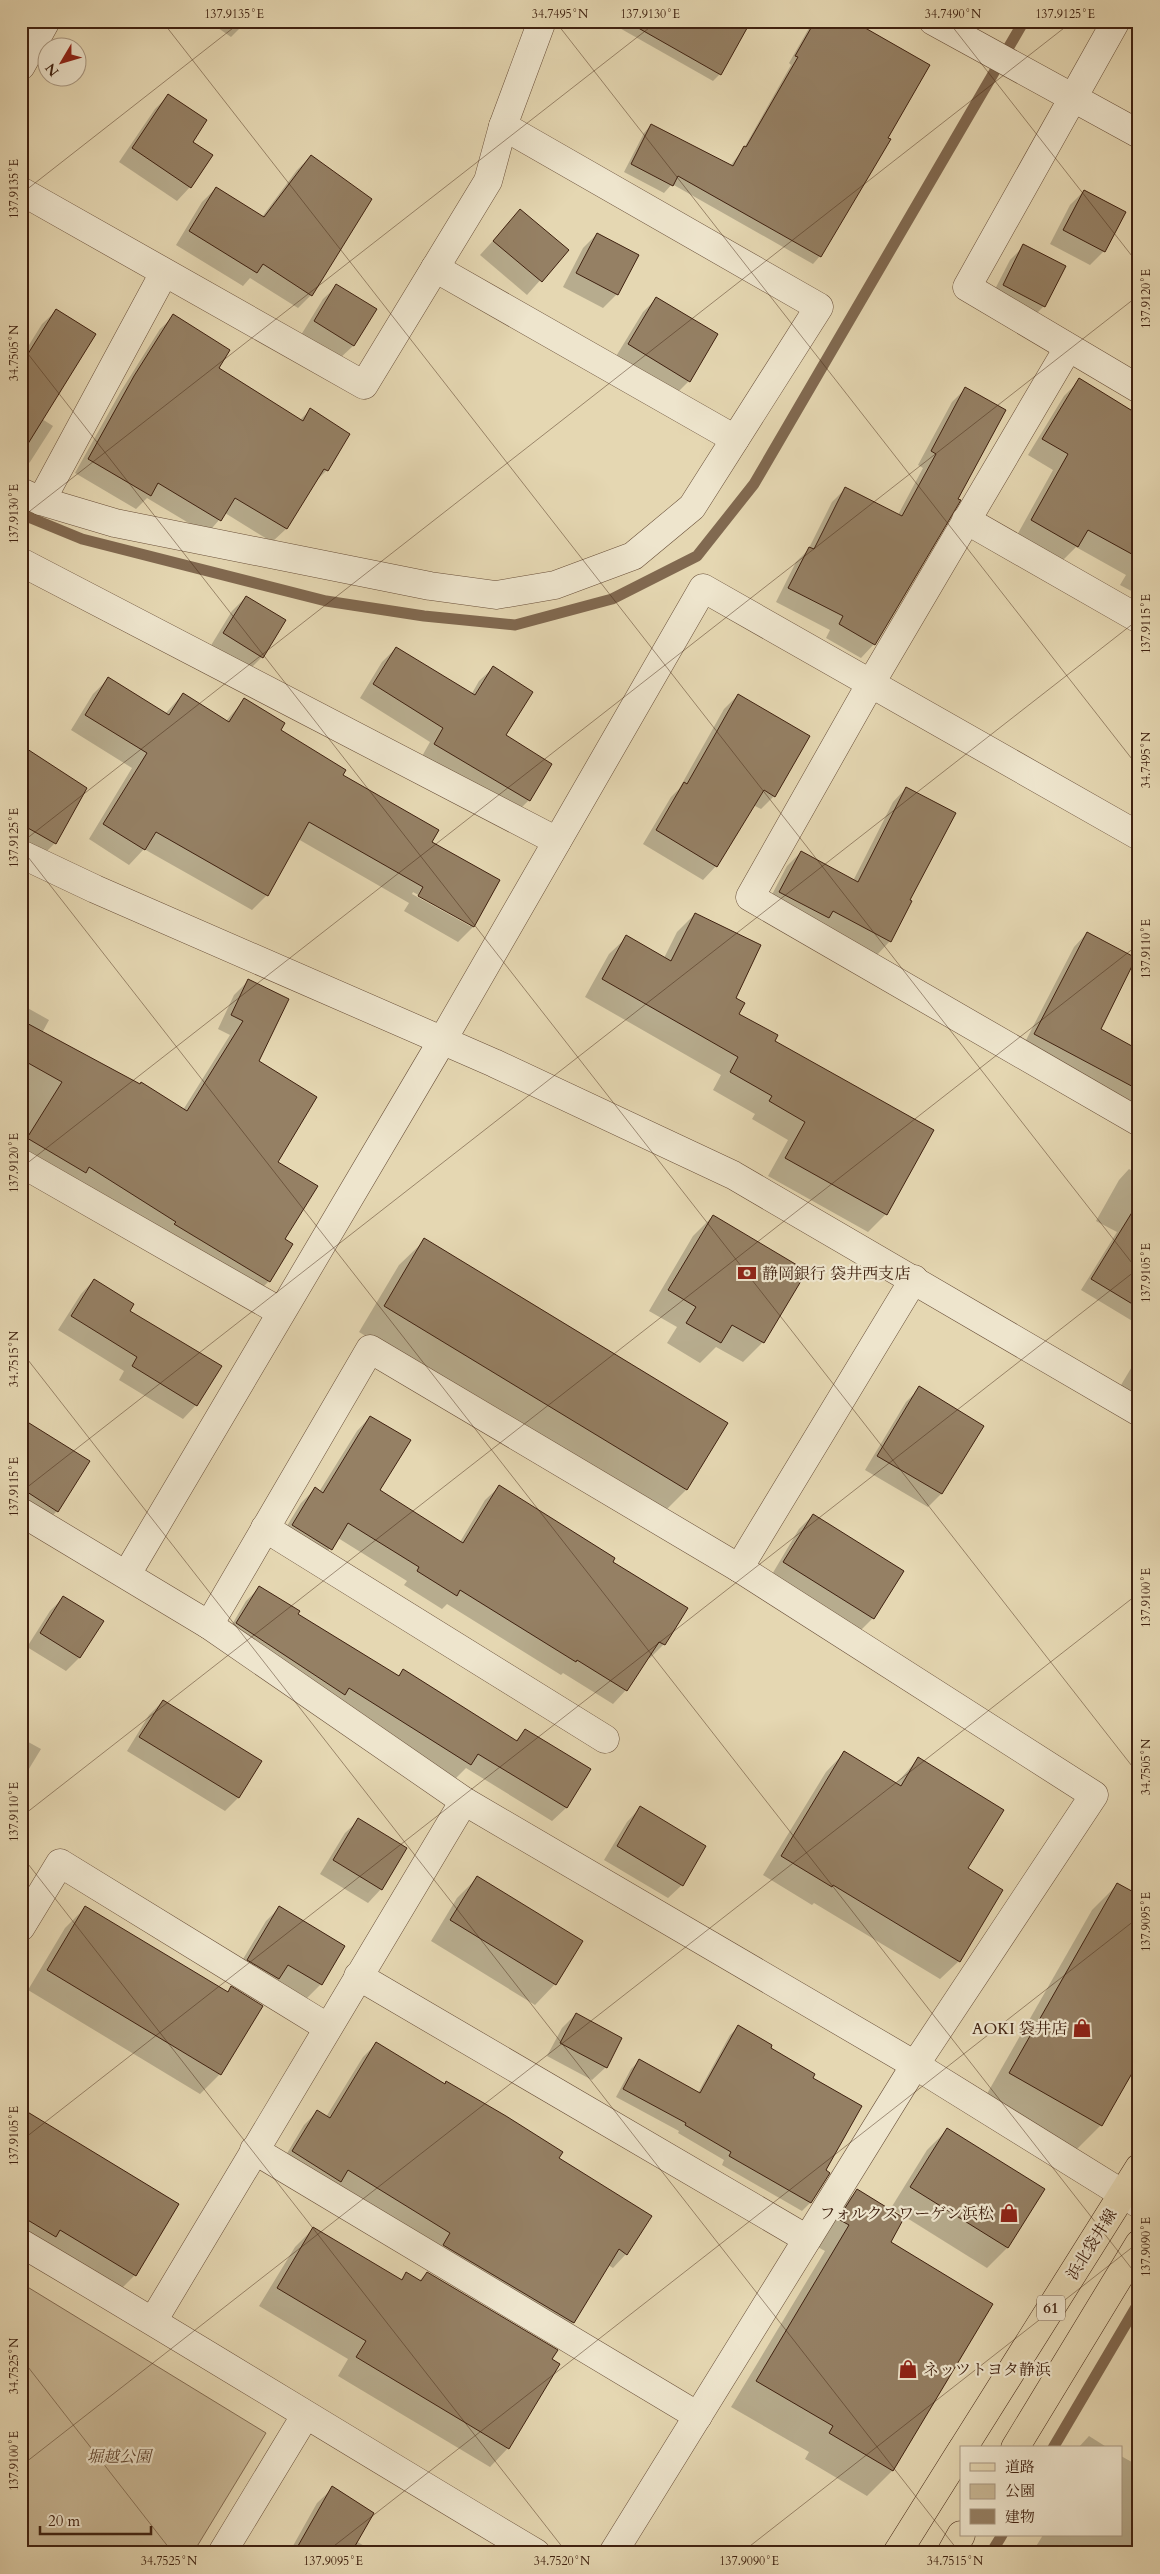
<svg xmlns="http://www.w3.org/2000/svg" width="1160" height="2574" font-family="Cardo,'Noto Serif JP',serif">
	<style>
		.green { fill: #c9b896; stroke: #846c53 }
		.shadow { fill: #0003; fill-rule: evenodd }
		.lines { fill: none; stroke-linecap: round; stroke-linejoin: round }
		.stream { stroke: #816950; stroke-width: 11 }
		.building { fill: #958064; stroke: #3f2110 }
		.minor-casing { stroke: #684e38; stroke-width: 29 }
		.tertiary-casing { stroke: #684e38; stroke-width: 29 }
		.primary-casing { stroke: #3f2110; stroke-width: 29 }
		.minor { stroke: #eee5cd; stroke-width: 28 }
		.tertiary { stroke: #eee5cd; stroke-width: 28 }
		.primary { stroke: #e5d7b2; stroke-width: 28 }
		.ticks { fill: none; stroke: #3f2110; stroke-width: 1; stroke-opacity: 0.45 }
		.labels { text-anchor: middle; stroke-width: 4.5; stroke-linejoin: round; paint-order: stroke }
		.shield { fill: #eee5cd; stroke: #745c49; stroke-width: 1 }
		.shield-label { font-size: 15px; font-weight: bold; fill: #3f2110 }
		.poi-label { font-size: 16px; fill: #3f2110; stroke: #eee5cd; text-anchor: start }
		.street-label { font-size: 16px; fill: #3f2110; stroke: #eee5cd }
		.park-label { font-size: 16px; font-style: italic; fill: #624732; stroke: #eee5cd }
		.neatline { fill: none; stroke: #3f2110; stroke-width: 2 }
		.ticks-label { font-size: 12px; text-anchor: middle; fill: #3f2110 }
	</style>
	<rect width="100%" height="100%" fill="#e5d7b2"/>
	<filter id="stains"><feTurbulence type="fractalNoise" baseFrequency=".004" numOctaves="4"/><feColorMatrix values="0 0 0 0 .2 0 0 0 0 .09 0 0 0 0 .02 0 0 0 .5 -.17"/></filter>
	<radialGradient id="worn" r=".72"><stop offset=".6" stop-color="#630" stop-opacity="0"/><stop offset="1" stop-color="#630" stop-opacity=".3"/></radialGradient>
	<polygon class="green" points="21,2283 266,2433 193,2553 21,2553"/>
	<g class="shadow">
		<polygon points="208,21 247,21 231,37"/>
		<polygon points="741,21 748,25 720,74 713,81 609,22"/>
		<polygon points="813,21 850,21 820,256 813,264 672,184 664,193 624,172 644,133 651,125 730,166 744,148 791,65 789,63"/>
		<polygon points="168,96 191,142 190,187 177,201 119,162 155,109"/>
		<polygon points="311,156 311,295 298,308 250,278 243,286 176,245 202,202 216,188 262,217 297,170"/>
		<polygon points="1084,191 1104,251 1090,265 1050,244 1070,205"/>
		<polygon points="520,211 567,250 527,295 480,255"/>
		<polygon points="597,234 617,294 603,308 563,287 583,248"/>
		<polygon points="1024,246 1044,306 1031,319 990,299 1010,260"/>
		<polygon points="337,286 375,309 353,346 339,359 301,335 323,299"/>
		<polygon points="657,298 689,381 675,395 615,358 643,312"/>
		<polygon points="56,311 42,419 53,426 30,462 21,471 21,381 30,367 21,362 21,358 42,324"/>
		<polygon points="174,316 217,368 300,420 310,410 349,434 327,470 313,484 286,529 272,542 225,513 207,534 147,498 136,509 75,473 121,391 160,329"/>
		<polygon points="1080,380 1139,473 1139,595 1120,585 1126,575 1076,547 1061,562 1016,537 1053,470 1028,455 1064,396"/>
		<polygon points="965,389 874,644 861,658 826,638 830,630 776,602 796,562 808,550 832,502 845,489 898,515 923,468 918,465 952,402"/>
		<polygon points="246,597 262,657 248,671 210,647 232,611"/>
		<polygon points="396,648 471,695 479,681 493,668 504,735 551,764 529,800 515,814 421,758 430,742 360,698 382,662"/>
		<path d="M108 679 165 714 183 694 226 721 245 699 279 730 430 842 499 881 473 927 458 942 404 911 409 903 298 839 267 895 252 910 144 849 129 865 89 839 132 768 71 730 93 694ZM413 892 470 924V926L412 894Z"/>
		<polygon points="738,695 774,796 761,809 753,805 716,866 703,880 643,844 671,797 679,789 724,709"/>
		<polygon points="21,747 55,843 38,860 21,851"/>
		<polygon points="906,788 908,900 890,941 877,955 766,906 787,866 801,852 853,881 893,802"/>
		<polygon points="695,914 734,998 737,1014 886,1214 868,1232 768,1176 788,1140 752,1119 755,1114 713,1090 721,1075 585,997 609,954 627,937 664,958 677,932"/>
		<polygon points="1087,933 1099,1029 1139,1052 1139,1126 1022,1048 1074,947"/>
		<polygon points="248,981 257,1061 276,1162 283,1239 269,1281 255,1295 21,1157 21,1009 24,1006 49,1020 42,1033 183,1110 230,1035 218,1029 234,995"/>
		<polygon points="1129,1169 1139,1175 1139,1325 1081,1290 1117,1232 1096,1221 1119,1180"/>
		<polygon points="713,1216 805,1271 763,1342 743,1362 716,1347 700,1363 667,1343 677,1327 649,1311 693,1236"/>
		<polygon points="425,1240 686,1490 661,1515 359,1332 399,1265"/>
		<polygon points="94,1280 128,1311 196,1405 183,1419 119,1380 124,1371 58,1330 81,1294"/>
		<polygon points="21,1315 25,1318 21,1324"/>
		<polygon points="1139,1355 1139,1402 1118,1390"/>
		<polygon points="920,1388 982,1426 941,1494 928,1507 865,1470 906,1402"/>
		<polygon points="370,1417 378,1491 460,1542 485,1500 499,1487 611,1562 686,1608 664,1644 650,1658 648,1657 626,1690 613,1704 563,1673 561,1675 447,1604 442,1609 404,1585 407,1581 338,1538 318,1563 279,1539 301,1503 315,1489 319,1492 357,1431"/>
		<polygon points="21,1419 57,1511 43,1525 21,1510"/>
		<polygon points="813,1515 873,1618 859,1632 771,1576 799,1529"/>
		<polygon points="259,1588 296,1614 398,1676 403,1671 515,1741 525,1731 589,1770 566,1808 552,1821 466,1768 456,1778 336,1702 224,1638 246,1601"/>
		<polygon points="63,1598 102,1621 79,1658 66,1671 27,1647 50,1611"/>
		<polygon points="163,1701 260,1762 238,1798 225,1811 127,1751 149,1715"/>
		<polygon points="21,1738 41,1749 21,1782"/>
		<polygon points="844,1753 895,1785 918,1759 967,1869 959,1961 940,1979 814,1903 812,1905 763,1875 826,1772"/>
		<polygon points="640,1808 682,1885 668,1898 604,1860 627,1822"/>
		<polygon points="359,1820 381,1889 368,1903 320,1874 345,1833"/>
		<polygon points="477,1878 581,1941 555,1984 535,2005 431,1941 457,1898"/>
		<polygon points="1118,1884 1139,2058 1101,2125 1075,2151 984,2099 1092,1910"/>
		<polygon points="85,1908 227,1992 231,1988 220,2074 200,2094 28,1990 65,1928"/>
		<polygon points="279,1908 343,1946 321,1984 307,1998 276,1980 264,1992 234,1974 266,1921"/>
		<polygon points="576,2014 606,2067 592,2080 547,2056 562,2028"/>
		<polygon points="738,2027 811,2079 824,2171 828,2173 810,2203 802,2211 722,2165 724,2160 678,2133 679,2131 616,2097 631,2069 639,2061 698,2093 730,2035"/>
		<polygon points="376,2044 557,2158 626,2254 613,2268 608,2265 573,2323 559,2336 280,2165 304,2125 318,2111 326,2117 363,2057"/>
		<polygon points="21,2109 135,2275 109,2301 21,2257"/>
		<polygon points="947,2130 1007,2248 987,2268 891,2208 927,2150"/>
		<polygon points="857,2191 889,2242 992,2304 892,2471 867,2496 805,2459 809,2452 731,2407 825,2251 814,2245 831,2216"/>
		<polygon points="313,2229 400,2280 407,2274 419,2281 427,2273 508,2448 490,2467 338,2376 348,2359 259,2306 295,2247"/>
		<polygon points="1089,2436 1108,2448 1078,2448"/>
		<polygon points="1121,2456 1139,2466 1139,2553 1032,2553 1043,2535 1121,2535"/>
		<polygon points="333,2488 356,2541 376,2553 289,2553 317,2503"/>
	</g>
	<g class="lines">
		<g class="stream">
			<polyline points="21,514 82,539 326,601 424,616 515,625 612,599 697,556 754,484 1024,21"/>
			<polyline points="1053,2448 1139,2302"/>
			<polyline points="991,2553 1002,2535"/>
		</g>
	</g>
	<g class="building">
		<polygon points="626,21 751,21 721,75"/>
		<polygon points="815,21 853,21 930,65 888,138 891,139 821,257 678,176 673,186 631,164 651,124 733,166 744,146 746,147 798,57 795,56"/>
		<polygon points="168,94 207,120 193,142 213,155 191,188 132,148"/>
		<polygon points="311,155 372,199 312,296 263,264 257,273 189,231 216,187 264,217"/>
		<polygon points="1084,190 1126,212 1105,252 1063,230"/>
		<polygon points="520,209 569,250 542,282 493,241"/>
		<polygon points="597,233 639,255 618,295 576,273"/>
		<polygon points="1023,244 1066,266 1045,307 1003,285"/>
		<polygon points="336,284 377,309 354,346 314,321"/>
		<polygon points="656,297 718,334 690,382 628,344"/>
		<polygon points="56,309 96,334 21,455 21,365"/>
		<polygon points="173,314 230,350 219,368 303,421 310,408 350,434 328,471 324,469 287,529 235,498 221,521 158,483 151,496 88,459 134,376"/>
		<polygon points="1079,378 1139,415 1139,558 1088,530 1078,547 1031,520 1068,454 1042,439"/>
		<polygon points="965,387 1006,410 958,499 961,500 875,645 839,624 843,616 788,588 809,547 814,549 845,487 902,516 936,454 931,451"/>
		<polygon points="246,596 286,620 263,658 223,633"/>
		<polygon points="396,647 475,695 493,666 533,692 506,735 552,764 530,801 434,744 443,728 373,684"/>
		<polygon points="108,677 169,715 183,693 229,722 244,698 285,723 281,730 346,770 343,775 439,830 432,842 500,880 474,927 418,896 423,887 309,822 268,896 156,832 145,850 103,824 147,753 85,715"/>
		<polygon points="738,694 810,736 775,797 764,790 717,867 656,830 684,782 687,784"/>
		<polygon points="21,745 87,788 56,844 21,824"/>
		<polygon points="906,787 956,813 910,900 912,901 891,942 833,911 829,918 779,892 801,851 858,882"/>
		<polygon points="695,913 761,945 736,998 745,1003 739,1014 778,1035 775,1041 934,1130 887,1215 785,1158 805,1122 769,1101 772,1096 730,1072 738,1057 602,979 626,935 671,961"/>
		<polygon points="1087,932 1136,958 1101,1029 1139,1050 1139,1090 1034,1034"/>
		<polygon points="248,979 289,999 259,1061 317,1097 278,1162 318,1186 285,1239 293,1244 270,1282 174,1224 176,1222 89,1167 86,1173 27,1138 62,1082 21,1059 21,1020 140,1084 141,1082 187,1111 243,1021 231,1015"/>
		<polygon points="1139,1201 1139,1308 1091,1279"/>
		<polygon points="713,1215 807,1271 764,1343 732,1325 721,1343 686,1323 696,1307 668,1290"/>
		<polygon points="424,1238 728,1423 687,1490 384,1306"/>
		<polygon points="94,1279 134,1304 130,1311 222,1366 197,1406 132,1366 137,1357 71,1316"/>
		<polygon points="919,1386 984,1426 942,1494 877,1456"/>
		<polygon points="370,1416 411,1440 380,1490 463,1543 499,1485 615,1558 613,1562 688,1608 665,1645 659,1642 627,1691 577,1660 576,1662 460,1590 457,1596 417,1571 419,1567 348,1523 332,1550 292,1525 315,1487 323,1493"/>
		<polygon points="21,1418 90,1461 58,1512 21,1488"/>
		<polygon points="813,1514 904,1571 874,1619 783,1562"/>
		<polygon points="259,1586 300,1611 298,1614 399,1676 403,1669 517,1741 525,1729 591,1769 567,1808 478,1754 471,1765 349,1688 345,1695 236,1623"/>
		<polygon points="63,1596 104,1621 80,1658 40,1633"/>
		<polygon points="163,1700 262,1761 239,1798 139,1737"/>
		<polygon points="844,1751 901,1786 918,1757 1004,1810 968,1868 1003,1890 960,1962 833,1885 832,1887 781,1856"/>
		<polygon points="640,1806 706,1846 683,1886 617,1846"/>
		<polygon points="358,1818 407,1848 382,1890 333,1860"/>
		<polygon points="477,1876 583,1941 556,1985 450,1920"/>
		<polygon points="1117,1883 1139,1895 1139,2061 1102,2126 1009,2073"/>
		<polygon points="85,1906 228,1992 231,1986 263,2006 221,2075 47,1970"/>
		<polygon points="279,1906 345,1946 322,1985 288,1965 279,1979 247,1960"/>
		<polygon points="576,2013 622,2038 607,2068 560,2043"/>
		<polygon points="738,2025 772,2045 771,2048 815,2074 813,2078 862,2106 826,2170 830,2173 811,2203 729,2156 731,2152 685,2125 686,2123 623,2089 639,2059 700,2093"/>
		<polygon points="376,2042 445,2084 446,2081 506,2116 563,2152 559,2158 652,2216 627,2255 619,2249 574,2323 443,2245 450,2233 348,2170 341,2182 292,2151 317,2110 330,2118"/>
		<polygon points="21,2108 179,2204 136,2276 60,2230 56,2237 21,2216"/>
		<polygon points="947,2128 1045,2189 1008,2248 910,2187"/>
		<polygon points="857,2189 904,2218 891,2242 993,2304 893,2471 829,2433 833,2426 756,2381 849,2225 838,2219"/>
		<polygon points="313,2227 402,2280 406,2272 421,2281 427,2272 558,2350 552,2359 560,2364 509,2449 356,2357 366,2341 277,2288"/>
		<polygon points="332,2486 374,2513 351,2553 294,2553"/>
	</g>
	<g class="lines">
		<g class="minor-casing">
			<g id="minor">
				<polyline points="1116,21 967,287 1139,389"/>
				<polyline points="21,66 46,21"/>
				<polyline points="21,191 364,385 488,181 503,126 542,21"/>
				<polyline points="435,268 735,439"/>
				<polyline points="1068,348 871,683 750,897 1139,1122"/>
				<polyline points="21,492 41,501 164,273"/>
				<polyline points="41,501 115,523 430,586 496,595 555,585 633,556 692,507 819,307 503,126"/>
				<polyline points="966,520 1139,619"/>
				<polyline points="21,562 557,841"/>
				<polyline points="21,1163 281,1312"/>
				<polyline points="21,1512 209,1625 464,1801 915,2065 1139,2204"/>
				<polyline points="265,1528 605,1739"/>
				<polyline points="739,1568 914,1279"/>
				<polyline points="127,1574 442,1041 703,588 1139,836"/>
				<polyline points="209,1625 370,1349 739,1568 1094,1795 915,2065 613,2553"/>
				<polyline points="21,1927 60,1863 327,2027"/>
				<polyline points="358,1976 807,2239"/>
				<polyline points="254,2150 698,2416"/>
				<path d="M21 2243C194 2345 364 2451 536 2553"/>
				<polyline points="153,2321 464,1801"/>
				<polyline points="222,2553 305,2416"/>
			</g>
		</g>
		<g class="tertiary-casing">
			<g id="tertiary">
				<polyline points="933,21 1139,134"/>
				<polyline points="21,854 95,889 494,1063 733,1175 1139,1412"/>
			</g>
		</g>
		<g class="primary-casing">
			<g id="primary">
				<polyline points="963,2448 1139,2168"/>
				<polyline points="1015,2448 1139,2244"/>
				<polyline points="897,2553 961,2451"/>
				<polyline points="951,2553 961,2535"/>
			</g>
		</g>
		<use href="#minor" class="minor"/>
		<use href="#tertiary" class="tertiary"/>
		<use href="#primary" class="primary"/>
	</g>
	<path class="ticks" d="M162 21 1139 1272M555 21 1139 768M948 21 1139 265M21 194 242 21M21 345 1139 1775M21 518 658 21M21 843 1073 21M21 848 1139 2278M21 1168 1139 295M21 1351 960 2553M21 1492 1139 619M21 1817 1139 944M21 1855 567 2553M21 2141 1139 1268M21 2358 173 2553M21 2466 1139 1593M325 2553 1139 1917M741 2553 1139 2242"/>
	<defs>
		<g id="bank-bare" transform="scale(1.5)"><path d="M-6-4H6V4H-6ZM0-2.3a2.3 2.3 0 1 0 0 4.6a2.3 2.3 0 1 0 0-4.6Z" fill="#8f2418" stroke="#eee5cd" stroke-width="2.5" paint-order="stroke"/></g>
		<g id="shop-bare" transform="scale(1.5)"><path d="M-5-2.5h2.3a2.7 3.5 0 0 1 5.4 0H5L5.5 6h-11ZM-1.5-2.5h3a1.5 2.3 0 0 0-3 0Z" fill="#8f2418" stroke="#eee5cd" stroke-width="2.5" paint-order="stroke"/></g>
	</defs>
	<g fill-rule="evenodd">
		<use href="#bank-bare" x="747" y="1273"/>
		<use href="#shop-bare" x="1082" y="2028"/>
		<use href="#shop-bare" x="1009" y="2213"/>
		<use href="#shop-bare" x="908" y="2369"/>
	</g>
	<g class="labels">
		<rect class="shield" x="1037" y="2295.5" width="28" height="25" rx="4"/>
		<g class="shield-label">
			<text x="1051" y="2313">61</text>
		</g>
		<g class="poi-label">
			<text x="762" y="1279">静岡銀行 袋井西支店</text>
			<text x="1067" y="2034" text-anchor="end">AOKI 袋井店</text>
			<text x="994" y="2219" text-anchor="end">フォルクスワーゲン浜松</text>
			<text x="923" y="2375">ネッツトヨタ静浜</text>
		</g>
		<g class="street-label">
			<text transform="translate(1091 2244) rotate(-58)" y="6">浜北袋井線</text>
		</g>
		<g class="park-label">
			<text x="119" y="2462">堀越公園</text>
		</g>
	</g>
	<rect width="1160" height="2574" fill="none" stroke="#e5d7b2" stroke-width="55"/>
	<rect x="960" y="2446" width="162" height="90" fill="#eee5cd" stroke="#a89781"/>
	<rect x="970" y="2463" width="25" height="8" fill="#e5d7b2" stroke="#a89781"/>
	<text x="1005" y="2472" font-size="15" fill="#3f2110">道路</text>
	<rect x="970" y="2484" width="25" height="15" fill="#c9b896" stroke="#a89781"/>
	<text x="1005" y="2496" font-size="15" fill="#3f2110">公園</text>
	<rect x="970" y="2509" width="25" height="15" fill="#958064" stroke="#a89781"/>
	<text x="1005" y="2522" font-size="15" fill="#3f2110">建物</text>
	<g transform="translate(62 62) rotate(232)"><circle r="24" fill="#eee5cd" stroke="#a89781"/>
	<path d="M0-4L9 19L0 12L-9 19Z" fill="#8f2418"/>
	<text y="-8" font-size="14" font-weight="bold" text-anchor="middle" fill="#3f2110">N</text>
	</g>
	<path d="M40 2526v8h111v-8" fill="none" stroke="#3f2110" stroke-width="2.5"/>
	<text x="48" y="2526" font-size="15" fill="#3f2110" stroke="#eee5cd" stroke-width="4" paint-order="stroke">20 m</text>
	<rect x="28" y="28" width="1104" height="2518" class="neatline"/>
	<g class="ticks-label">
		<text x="234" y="18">137.9135°E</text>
		<text x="560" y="18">34.7495°N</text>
		<text x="650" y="18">137.9130°E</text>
		<text x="953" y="18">34.7490°N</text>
		<text x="1065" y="18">137.9125°E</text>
		<text transform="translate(14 189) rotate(-90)" y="4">137.9135°E</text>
		<text transform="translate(1146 299) rotate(-90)" y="4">137.9120°E</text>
		<text transform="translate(14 353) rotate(-90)" y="4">34.7505°N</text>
		<text transform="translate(14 514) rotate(-90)" y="4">137.9130°E</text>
		<text transform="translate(1146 624) rotate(-90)" y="4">137.9115°E</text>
		<text transform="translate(1146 760) rotate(-90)" y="4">34.7495°N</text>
		<text transform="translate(14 838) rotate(-90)" y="4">137.9125°E</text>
		<text transform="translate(1146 949) rotate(-90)" y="4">137.9110°E</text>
		<text transform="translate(14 1163) rotate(-90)" y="4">137.9120°E</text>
		<text transform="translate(1146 1273) rotate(-90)" y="4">137.9105°E</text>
		<text transform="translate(14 1359) rotate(-90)" y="4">34.7515°N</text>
		<text transform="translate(14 1487) rotate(-90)" y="4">137.9115°E</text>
		<text transform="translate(1146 1598) rotate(-90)" y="4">137.9100°E</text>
		<text transform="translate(1146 1767) rotate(-90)" y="4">34.7505°N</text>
		<text transform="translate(14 1812) rotate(-90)" y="4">137.9110°E</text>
		<text transform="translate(1146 1922) rotate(-90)" y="4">137.9095°E</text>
		<text transform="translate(14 2136) rotate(-90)" y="4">137.9105°E</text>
		<text transform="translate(1146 2247) rotate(-90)" y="4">137.9090°E</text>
		<text transform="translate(14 2366) rotate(-90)" y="4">34.7525°N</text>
		<text transform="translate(14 2461) rotate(-90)" y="4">137.9100°E</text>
		<text x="169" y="2565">34.7525°N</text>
		<text x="333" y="2565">137.9095°E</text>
		<text x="562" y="2565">34.7520°N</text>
		<text x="749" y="2565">137.9090°E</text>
		<text x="955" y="2565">34.7515°N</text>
	</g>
	<rect width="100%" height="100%" filter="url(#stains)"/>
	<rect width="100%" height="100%" fill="url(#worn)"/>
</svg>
